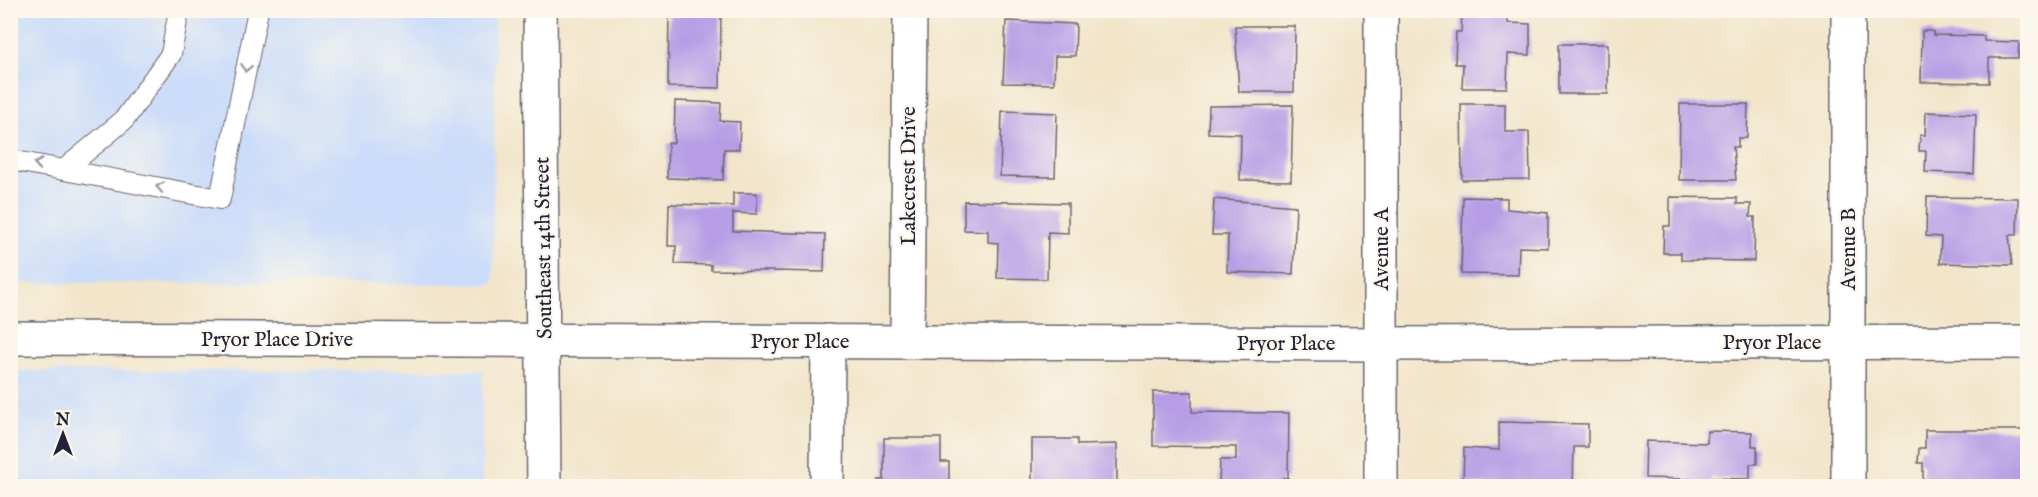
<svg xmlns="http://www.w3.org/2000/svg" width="2038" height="497" font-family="'IM FELL English',serif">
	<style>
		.built { fill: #cadcf9 }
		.building { fill: #b69de5 }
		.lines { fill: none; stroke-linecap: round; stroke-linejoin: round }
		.lane-casing { stroke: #6b666d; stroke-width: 22 }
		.street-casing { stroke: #6b666d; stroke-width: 36 }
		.secondary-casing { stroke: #6b666d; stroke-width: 36 }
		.lane { stroke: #fff; stroke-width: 20 }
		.street { stroke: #fff; stroke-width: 33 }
		.secondary { stroke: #fff; stroke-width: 33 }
		.oneway { stroke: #9c9ca7 }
		.labels { text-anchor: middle; stroke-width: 4.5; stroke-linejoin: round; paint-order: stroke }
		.street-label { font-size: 21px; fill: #22223b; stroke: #fbf7ec }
	</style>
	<rect width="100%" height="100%" fill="#fbf7ec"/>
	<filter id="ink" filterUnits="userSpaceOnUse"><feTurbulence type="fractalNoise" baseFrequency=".0167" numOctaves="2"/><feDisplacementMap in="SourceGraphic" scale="12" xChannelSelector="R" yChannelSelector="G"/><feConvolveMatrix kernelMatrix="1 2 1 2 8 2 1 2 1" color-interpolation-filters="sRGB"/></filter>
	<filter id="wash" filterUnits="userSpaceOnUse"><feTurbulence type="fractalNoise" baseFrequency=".008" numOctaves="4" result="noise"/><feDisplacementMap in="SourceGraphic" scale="24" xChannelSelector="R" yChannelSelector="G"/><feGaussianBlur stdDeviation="1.35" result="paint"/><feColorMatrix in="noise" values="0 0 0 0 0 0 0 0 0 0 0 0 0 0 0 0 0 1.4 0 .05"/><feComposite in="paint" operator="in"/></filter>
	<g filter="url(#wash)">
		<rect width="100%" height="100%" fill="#f2e5ca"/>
		<g class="built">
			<polygon points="11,11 495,11 493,284 11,283"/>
			<polygon points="483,370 482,486 11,486 11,371"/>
		</g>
		<g id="blocks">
			<g class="building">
				<polygon points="669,11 721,12 720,88 668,87"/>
				<polygon points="1462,12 1508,12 1508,23 1530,24 1530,55 1508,54 1507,88 1462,88 1463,64 1455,64 1456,32 1461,32"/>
				<polygon points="1006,21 1076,24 1075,56 1055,56 1054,84 1003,83"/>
				<polygon points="1235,26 1295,26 1294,92 1239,92"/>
				<polygon points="1922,31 1933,31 1933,35 1984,36 1984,41 2019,42 2018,58 1989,58 1989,83 1921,82"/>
				<rect x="1559" y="44" width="49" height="50"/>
				<polygon points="675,101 721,103 720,121 740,122 739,149 724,149 723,180 667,178 668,143 674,143"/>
				<polygon points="1461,104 1505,104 1505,132 1529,132 1530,179 1462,180"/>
				<polygon points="1680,104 1748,104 1747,138 1738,138 1738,147 1733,147 1736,180 1679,180"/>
				<polygon points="1293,105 1291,181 1240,180 1241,134 1208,133 1209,106"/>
				<polygon points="1002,111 1057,113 1055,177 1000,176"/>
				<polygon points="1926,112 1976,114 1974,174 1925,172 1926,151 1919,151 1920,135 1925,135"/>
				<polygon points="733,193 757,193 757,214 733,213 733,231 825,234 824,272 711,270 711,265 675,264 676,246 668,246 669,204 733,206"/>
				<polygon points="1463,197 1507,198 1507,209 1548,213 1548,248 1519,247 1518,275 1461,274"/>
				<polygon points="1670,197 1737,198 1737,204 1751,204 1750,217 1755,217 1754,261 1681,260 1681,253 1663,253 1664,226 1670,226"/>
				<polygon points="1927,197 2018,198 2017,235 2009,235 2012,265 1940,263 1941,237 1926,236"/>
				<polygon points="1214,199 1296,206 1293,274 1227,272 1228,235 1212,235"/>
				<polygon points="964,201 1068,203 1068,233 1048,232 1047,279 997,278 998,243 988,242 988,231 964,230"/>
				<polygon points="1153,392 1192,392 1192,412 1289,413 1288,478 1282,478 1282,486 1219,486 1220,460 1236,460 1236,447 1153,446"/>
				<polygon points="1499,422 1588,424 1588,447 1574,447 1573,486 1463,484 1464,448 1499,450"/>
				<polygon points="1925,430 2028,430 2028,486 2000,486 2000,482 1923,481 1923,463 1918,463 1919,448 1925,448"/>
				<polygon points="1707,431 1752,432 1752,446 1757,446 1757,464 1750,464 1750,479 1711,478 1711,486 1689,486 1690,479 1645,478 1646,441 1707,443"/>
				<polygon points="884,438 941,438 941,462 949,462 949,482 941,482 941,486 878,486 878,480 884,480"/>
				<polygon points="1032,439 1077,439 1077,445 1117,444 1117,486 1032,486"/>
			</g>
		</g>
	</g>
	<g filter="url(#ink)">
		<use href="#blocks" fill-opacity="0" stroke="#6b666d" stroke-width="1.5"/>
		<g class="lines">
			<g class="lane-casing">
				<g id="lane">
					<polyline points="10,160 220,199 258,10"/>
					<polyline points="65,169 124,120 171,54 179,10"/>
				</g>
			</g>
			<g class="street-casing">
				<g id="street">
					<polyline points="10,338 1382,344 2028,342"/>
					<polyline points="907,341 910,10"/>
					<polyline points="827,486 828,341"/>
					<polyline points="1381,486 1381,10"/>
					<polyline points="1848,486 1848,10"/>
				</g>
			</g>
			<g class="secondary-casing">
				<polyline id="secondary" points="540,10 544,486"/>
			</g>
			<use href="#lane" class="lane"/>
			<use href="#street" class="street"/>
			<use href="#secondary" class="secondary"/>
		</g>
		<defs><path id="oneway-chevron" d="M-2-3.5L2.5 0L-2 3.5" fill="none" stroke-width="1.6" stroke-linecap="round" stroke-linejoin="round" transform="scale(1.5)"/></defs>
		<g class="oneway">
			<use href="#oneway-chevron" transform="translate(246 68) rotate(101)"/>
			<use href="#oneway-chevron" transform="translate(38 164) rotate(-171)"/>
			<use href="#oneway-chevron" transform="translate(160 187) rotate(-169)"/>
		</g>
	</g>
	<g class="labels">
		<g class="street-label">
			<text transform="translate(908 176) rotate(-90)" y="7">Lakecrest Drive</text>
			<text transform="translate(543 248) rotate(-91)" y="7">Southeast 14th Street</text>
			<text transform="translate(1381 249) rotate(-90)" y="7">Avenue A</text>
			<text transform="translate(1848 249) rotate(-90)" y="7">Avenue B</text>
			<text x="277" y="346">Pryor Place Drive</text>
			<text x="800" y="348">Pryor Place</text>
			<text x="1772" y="349">Pryor Place</text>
			<text x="1286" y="350">Pryor Place</text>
		</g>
	</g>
	<rect width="2038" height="497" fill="none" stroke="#fbf7ec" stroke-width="36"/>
	<g transform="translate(63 434)" stroke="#fbf7ec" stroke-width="4.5" paint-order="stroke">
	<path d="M0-4.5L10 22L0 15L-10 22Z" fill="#22223b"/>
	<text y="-9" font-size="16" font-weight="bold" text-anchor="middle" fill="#22223b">N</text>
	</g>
</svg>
